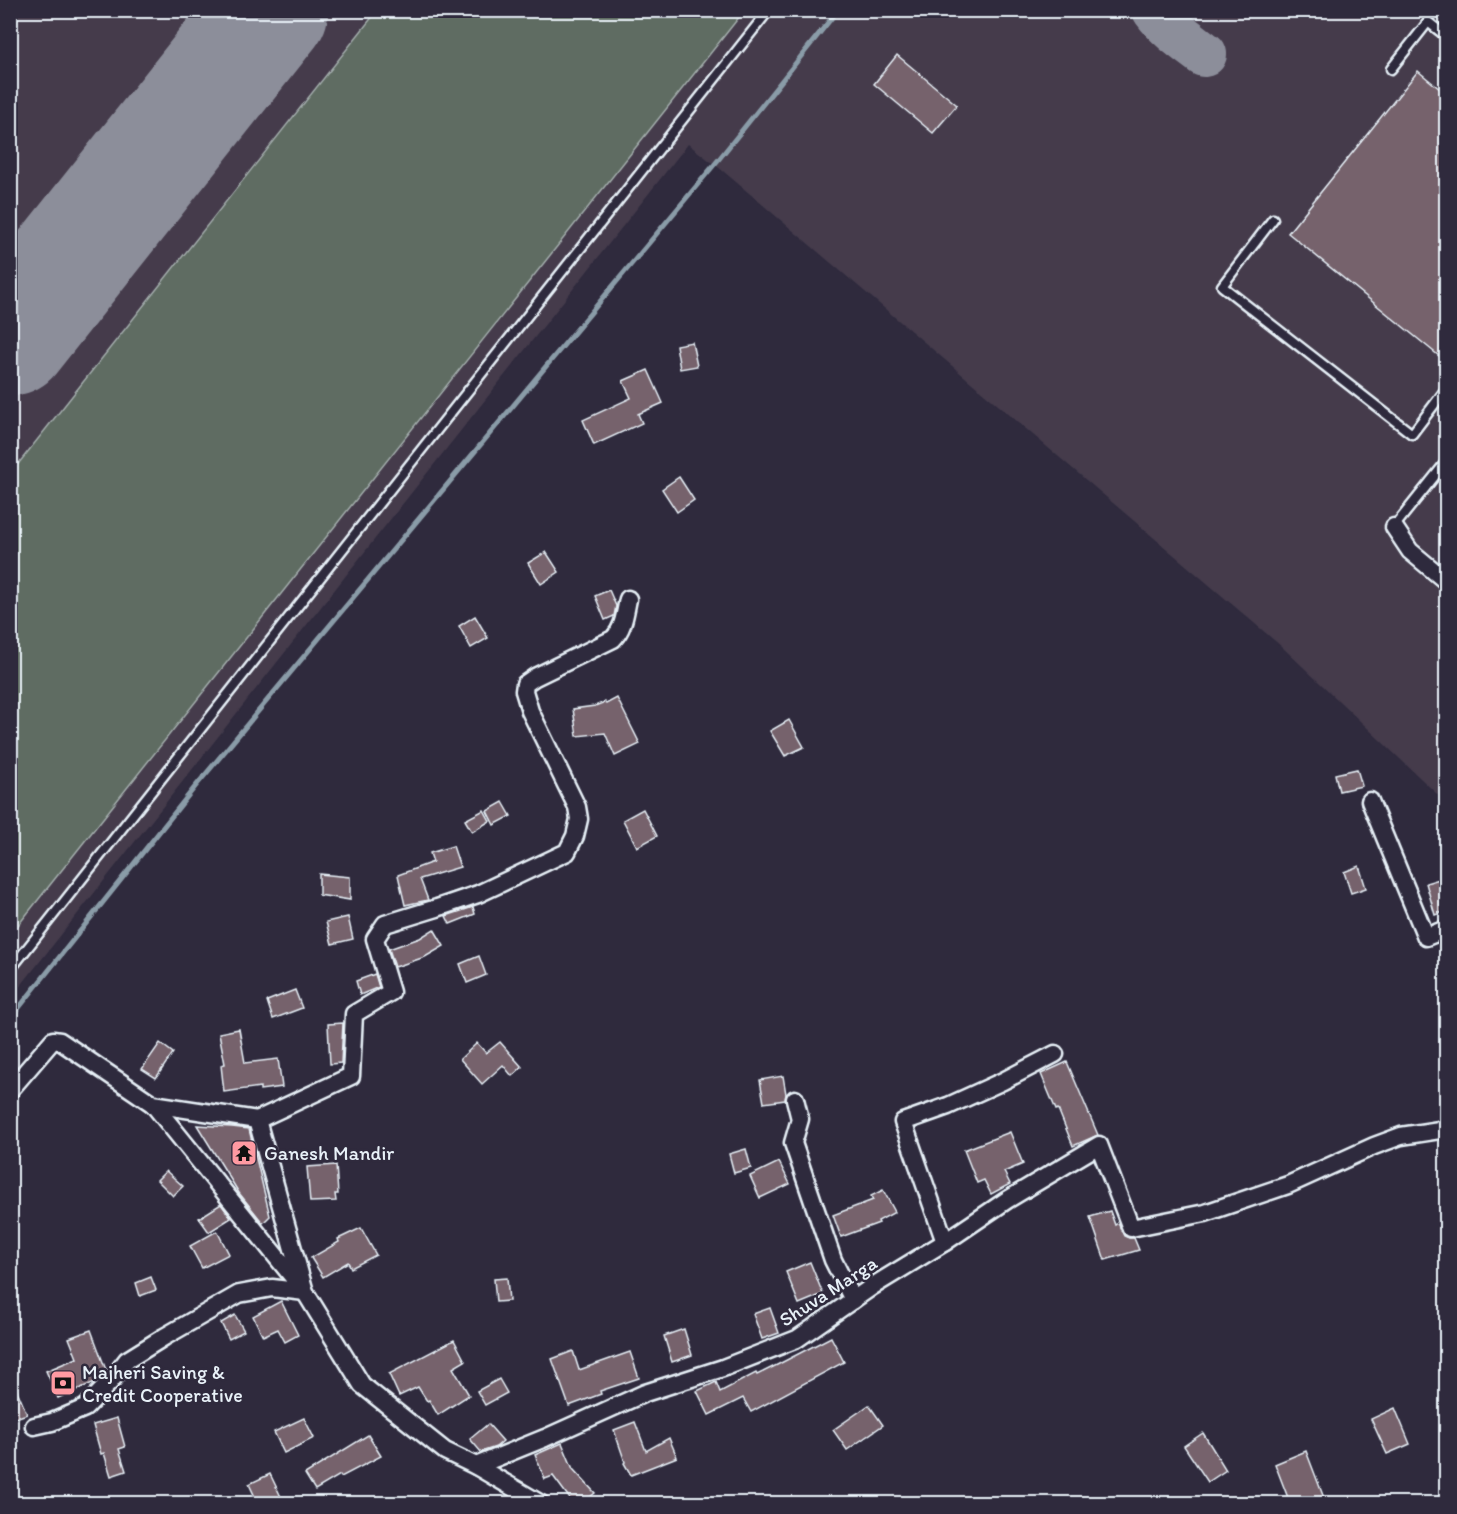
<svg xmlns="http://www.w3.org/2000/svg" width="1457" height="1514" font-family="Itim,sans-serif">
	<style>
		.built { fill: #443b4b }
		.green { fill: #5f6c62; stroke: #a4aead; stroke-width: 1.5 }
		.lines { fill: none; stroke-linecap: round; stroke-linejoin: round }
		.stream { stroke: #8a9ca8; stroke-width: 5 }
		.taxiway { stroke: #8c8e9a; stroke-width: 46 }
		.runway { stroke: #8c8e9a; stroke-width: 117 }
		.building { fill: #76626c; stroke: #e8f1f8; stroke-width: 1.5 }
		.service-casing { stroke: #e8f1f8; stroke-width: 13 }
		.minor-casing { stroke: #e8f1f8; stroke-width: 21 }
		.service { stroke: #2f2a3d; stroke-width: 8 }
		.minor { stroke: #2f2a3d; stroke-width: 16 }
		.labels { text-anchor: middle; stroke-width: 5; stroke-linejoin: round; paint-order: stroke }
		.poi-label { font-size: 20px; fill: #e8f1f8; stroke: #2f2a3d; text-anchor: start }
		.street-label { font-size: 20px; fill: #e8f1f8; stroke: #2f2a3d }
	</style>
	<rect width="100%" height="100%" fill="#2f2a3d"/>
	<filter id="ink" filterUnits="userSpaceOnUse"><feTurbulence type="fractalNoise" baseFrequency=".0167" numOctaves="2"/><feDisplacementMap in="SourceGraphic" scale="12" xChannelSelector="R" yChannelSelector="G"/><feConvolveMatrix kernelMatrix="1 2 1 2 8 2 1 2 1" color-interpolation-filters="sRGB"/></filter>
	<g filter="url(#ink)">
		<polygon class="built" points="11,11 1446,11 1446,794 1438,795 1281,646 723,171 688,144 11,998"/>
		<polygon class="green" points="377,11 744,11 11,934 11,473"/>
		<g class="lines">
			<polyline class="stream" points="10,1019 195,787 719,159 838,10"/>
			<path class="taxiway" d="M1155 10C1168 28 1187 41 1204 54"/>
			<polyline class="runway" points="10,337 270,10"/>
		</g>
		<g class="building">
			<polygon points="897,55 957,105 933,133 874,84"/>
			<polygon points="1418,71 1446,94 1446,347 1439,356 1288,233"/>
			<polygon points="692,342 697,366 680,369 676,345"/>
			<polygon points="648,370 663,403 638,414 642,423 594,445 583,420 631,398 623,381"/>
			<polygon points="679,477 694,500 677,512 662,489"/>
			<polygon points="546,552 559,572 541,584 528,563"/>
			<polygon points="609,590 616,606 614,616 605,620 595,596"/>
			<polygon points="475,616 488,638 471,648 459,626"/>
			<polygon points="617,698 640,744 615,756 605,733 577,736 573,709 595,706 605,702 606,704"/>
			<polygon points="789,720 804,747 785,756 770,731"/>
			<polygon points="1357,769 1362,786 1339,791 1335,774"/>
			<polygon points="503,802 511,816 494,825 487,811"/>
			<polygon points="643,809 657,836 637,847 623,820"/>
			<polygon points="484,810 490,821 472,832 465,820"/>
			<polygon points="453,846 460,867 420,879 428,900 405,905 398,875 433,862 430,853"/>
			<polygon points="1359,866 1366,888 1351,893 1344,872"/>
			<polygon points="319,874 350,877 350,900 319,895"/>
			<polygon points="1446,877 1446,911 1435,915 1426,883"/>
			<polygon points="473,907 475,914 450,924 446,916"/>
			<polygon points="348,917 353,939 332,944 326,922"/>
			<polygon points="434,929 444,946 425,957 395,967 389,949 420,938"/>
			<polygon points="479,956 486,975 467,983 460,964"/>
			<polygon points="375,974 379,987 360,995 356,981"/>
			<polygon points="295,990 302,1008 273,1019 267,1001"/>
			<polygon points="343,1023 341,1063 330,1064 328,1024"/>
			<polygon points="239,1029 245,1063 278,1059 282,1087 260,1090 260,1087 224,1092 221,1065 225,1064 219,1033"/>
			<polygon points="500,1042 522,1067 512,1076 503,1065 482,1084 460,1059 477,1043 486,1053"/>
			<polygon points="160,1043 173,1053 156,1078 142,1069"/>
			<polygon points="1067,1062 1098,1135 1073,1146 1058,1109 1056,1110 1041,1074"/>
			<polygon points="783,1076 786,1094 785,1100 764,1103 760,1080"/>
			<polygon points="197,1125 232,1127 249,1129 270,1216 263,1223 239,1193"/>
			<polygon points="1010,1132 1023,1164 1004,1172 1010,1184 991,1194 984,1180 977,1183 964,1150"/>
			<polygon points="746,1149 751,1168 734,1173 729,1154"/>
			<polygon points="779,1162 790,1184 760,1198 750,1176"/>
			<polygon points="336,1165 338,1194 335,1194 336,1201 310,1202 307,1167"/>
			<polygon points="166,1171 183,1186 173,1196 157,1180"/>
			<polygon points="883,1190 895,1212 878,1221 879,1223 841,1237 833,1215 873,1200 871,1196"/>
			<polygon points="221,1204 231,1218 209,1232 199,1218"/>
			<polygon points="1110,1211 1115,1225 1118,1223 1124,1236 1129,1238 1134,1238 1139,1250 1105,1260 1090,1217"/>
			<polygon points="361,1228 376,1255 351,1268 348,1262 323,1277 311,1258 339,1242 338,1239"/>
			<polygon points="217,1231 229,1254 202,1268 190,1246"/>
			<polygon points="810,1262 823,1294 799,1304 786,1272"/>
			<polygon points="151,1277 156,1290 140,1296 136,1283"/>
			<polygon points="507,1278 509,1301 496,1302 494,1279"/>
			<polygon points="281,1301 298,1335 285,1342 278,1329 263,1336 253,1316"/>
			<polygon points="770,1308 779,1333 762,1339 753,1314"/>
			<polygon points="235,1315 244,1331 229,1339 221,1323"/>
			<polygon points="684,1329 692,1355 672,1362 664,1336"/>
			<polygon points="91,1330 106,1370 95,1382 58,1398 46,1371 77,1358 69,1338"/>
			<polygon points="831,1337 844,1362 751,1412 743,1398 709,1415 697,1391 716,1382 720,1392 756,1373 757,1375 777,1365"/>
			<polygon points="454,1340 465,1361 453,1368 469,1395 438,1415 429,1400 427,1401 418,1387 399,1396 389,1374"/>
			<polygon points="573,1351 579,1370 630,1352 639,1378 600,1391 601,1394 569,1406 552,1359"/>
			<polygon points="10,1374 27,1414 10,1420"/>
			<polygon points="499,1379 507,1393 485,1405 477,1391"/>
			<polygon points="869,1405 883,1425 847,1450 833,1430"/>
			<polygon points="1395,1408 1410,1444 1387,1454 1371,1419"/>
			<polygon points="117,1418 125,1447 119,1449 126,1471 111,1476 104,1453 101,1454 93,1425"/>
			<polygon points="304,1418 314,1438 284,1453 274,1432"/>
			<polygon points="635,1422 646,1451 669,1438 677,1457 631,1475 624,1463 625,1462 614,1430"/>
			<polygon points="488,1424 503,1441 496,1447 481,1452 470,1439"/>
			<polygon points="1203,1433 1226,1470 1208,1482 1184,1446"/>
			<polygon points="368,1435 381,1456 341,1477 340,1475 315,1490 305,1474"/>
			<polygon points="562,1443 573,1469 595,1493 583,1503 573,1503 553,1476 545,1479 535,1455"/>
			<polygon points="1306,1451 1324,1498 1310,1503 1290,1503 1275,1464"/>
			<polygon points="270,1474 284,1503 258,1503 249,1484"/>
		</g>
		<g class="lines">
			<g class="service-casing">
				<g id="service">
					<polyline points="1391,69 1428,22 1446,36"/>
					<polyline points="1273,219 1222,286 1412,434 1446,389"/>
					<polyline points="1394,527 1446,462"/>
					<polyline points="10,970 769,10"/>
				</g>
			</g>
			<g class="minor-casing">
				<g id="minor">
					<polyline points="1394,527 1410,551 1446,581"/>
					<polyline points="1370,801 1426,937 1446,929"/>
					<polyline points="10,1090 53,1040 60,1041 153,1104 257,1120 305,1292 362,1385 445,1451 476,1466 541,1504"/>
					<polyline points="795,1099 800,1119 793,1143 833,1260 853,1300"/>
					<path d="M257 1120 351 1076 354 1014 391 992 375 939 385 924 437 908 478 894 567 852 575 836 579 819 577 807 530 711 524 691 525 684 535 677 613 639C624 628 625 613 628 599"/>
					<polyline points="945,1242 903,1122 948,1106 1003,1081 1055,1054"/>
					<polyline points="34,1426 52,1422 85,1408 110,1382 127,1360 164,1337 239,1294 272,1288 305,1292 153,1104"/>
					<polyline points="476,1466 545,1438 645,1393 723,1368 797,1339 873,1286 945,1242 1007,1200 1099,1145 1131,1228 1205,1213 1288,1185 1374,1146 1401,1136 1446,1129"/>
				</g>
			</g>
			<use href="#service" class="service"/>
			<use href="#minor" class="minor"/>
		</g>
	</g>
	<defs>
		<g id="temple-square" transform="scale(1.35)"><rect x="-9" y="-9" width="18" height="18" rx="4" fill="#ff9aa2" stroke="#2f2a3d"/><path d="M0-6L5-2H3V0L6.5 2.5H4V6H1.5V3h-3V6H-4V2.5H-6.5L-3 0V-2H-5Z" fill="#111"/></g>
		<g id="bank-square" transform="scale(1.35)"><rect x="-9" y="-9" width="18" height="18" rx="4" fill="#ff9aa2" stroke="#2f2a3d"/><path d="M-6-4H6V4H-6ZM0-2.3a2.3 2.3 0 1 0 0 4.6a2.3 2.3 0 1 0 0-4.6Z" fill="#111"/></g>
	</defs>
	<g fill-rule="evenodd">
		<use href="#temple-square" x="244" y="1153"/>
		<use href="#bank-square" x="63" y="1383"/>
	</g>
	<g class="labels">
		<g class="poi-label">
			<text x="264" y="1160">Ganesh Mandir</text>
			<text x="82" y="1379">Majheri Saving &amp;<tspan x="82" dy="23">Credit Cooperative</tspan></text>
		</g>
		<g class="street-label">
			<text transform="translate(828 1291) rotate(-33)" y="7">Shuva Marga</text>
		</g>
	</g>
	<rect width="1457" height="1514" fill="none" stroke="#2f2a3d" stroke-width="36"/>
	<rect x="18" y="18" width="1421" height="1478" fill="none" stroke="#e8f1f8" stroke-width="2" filter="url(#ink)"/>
</svg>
